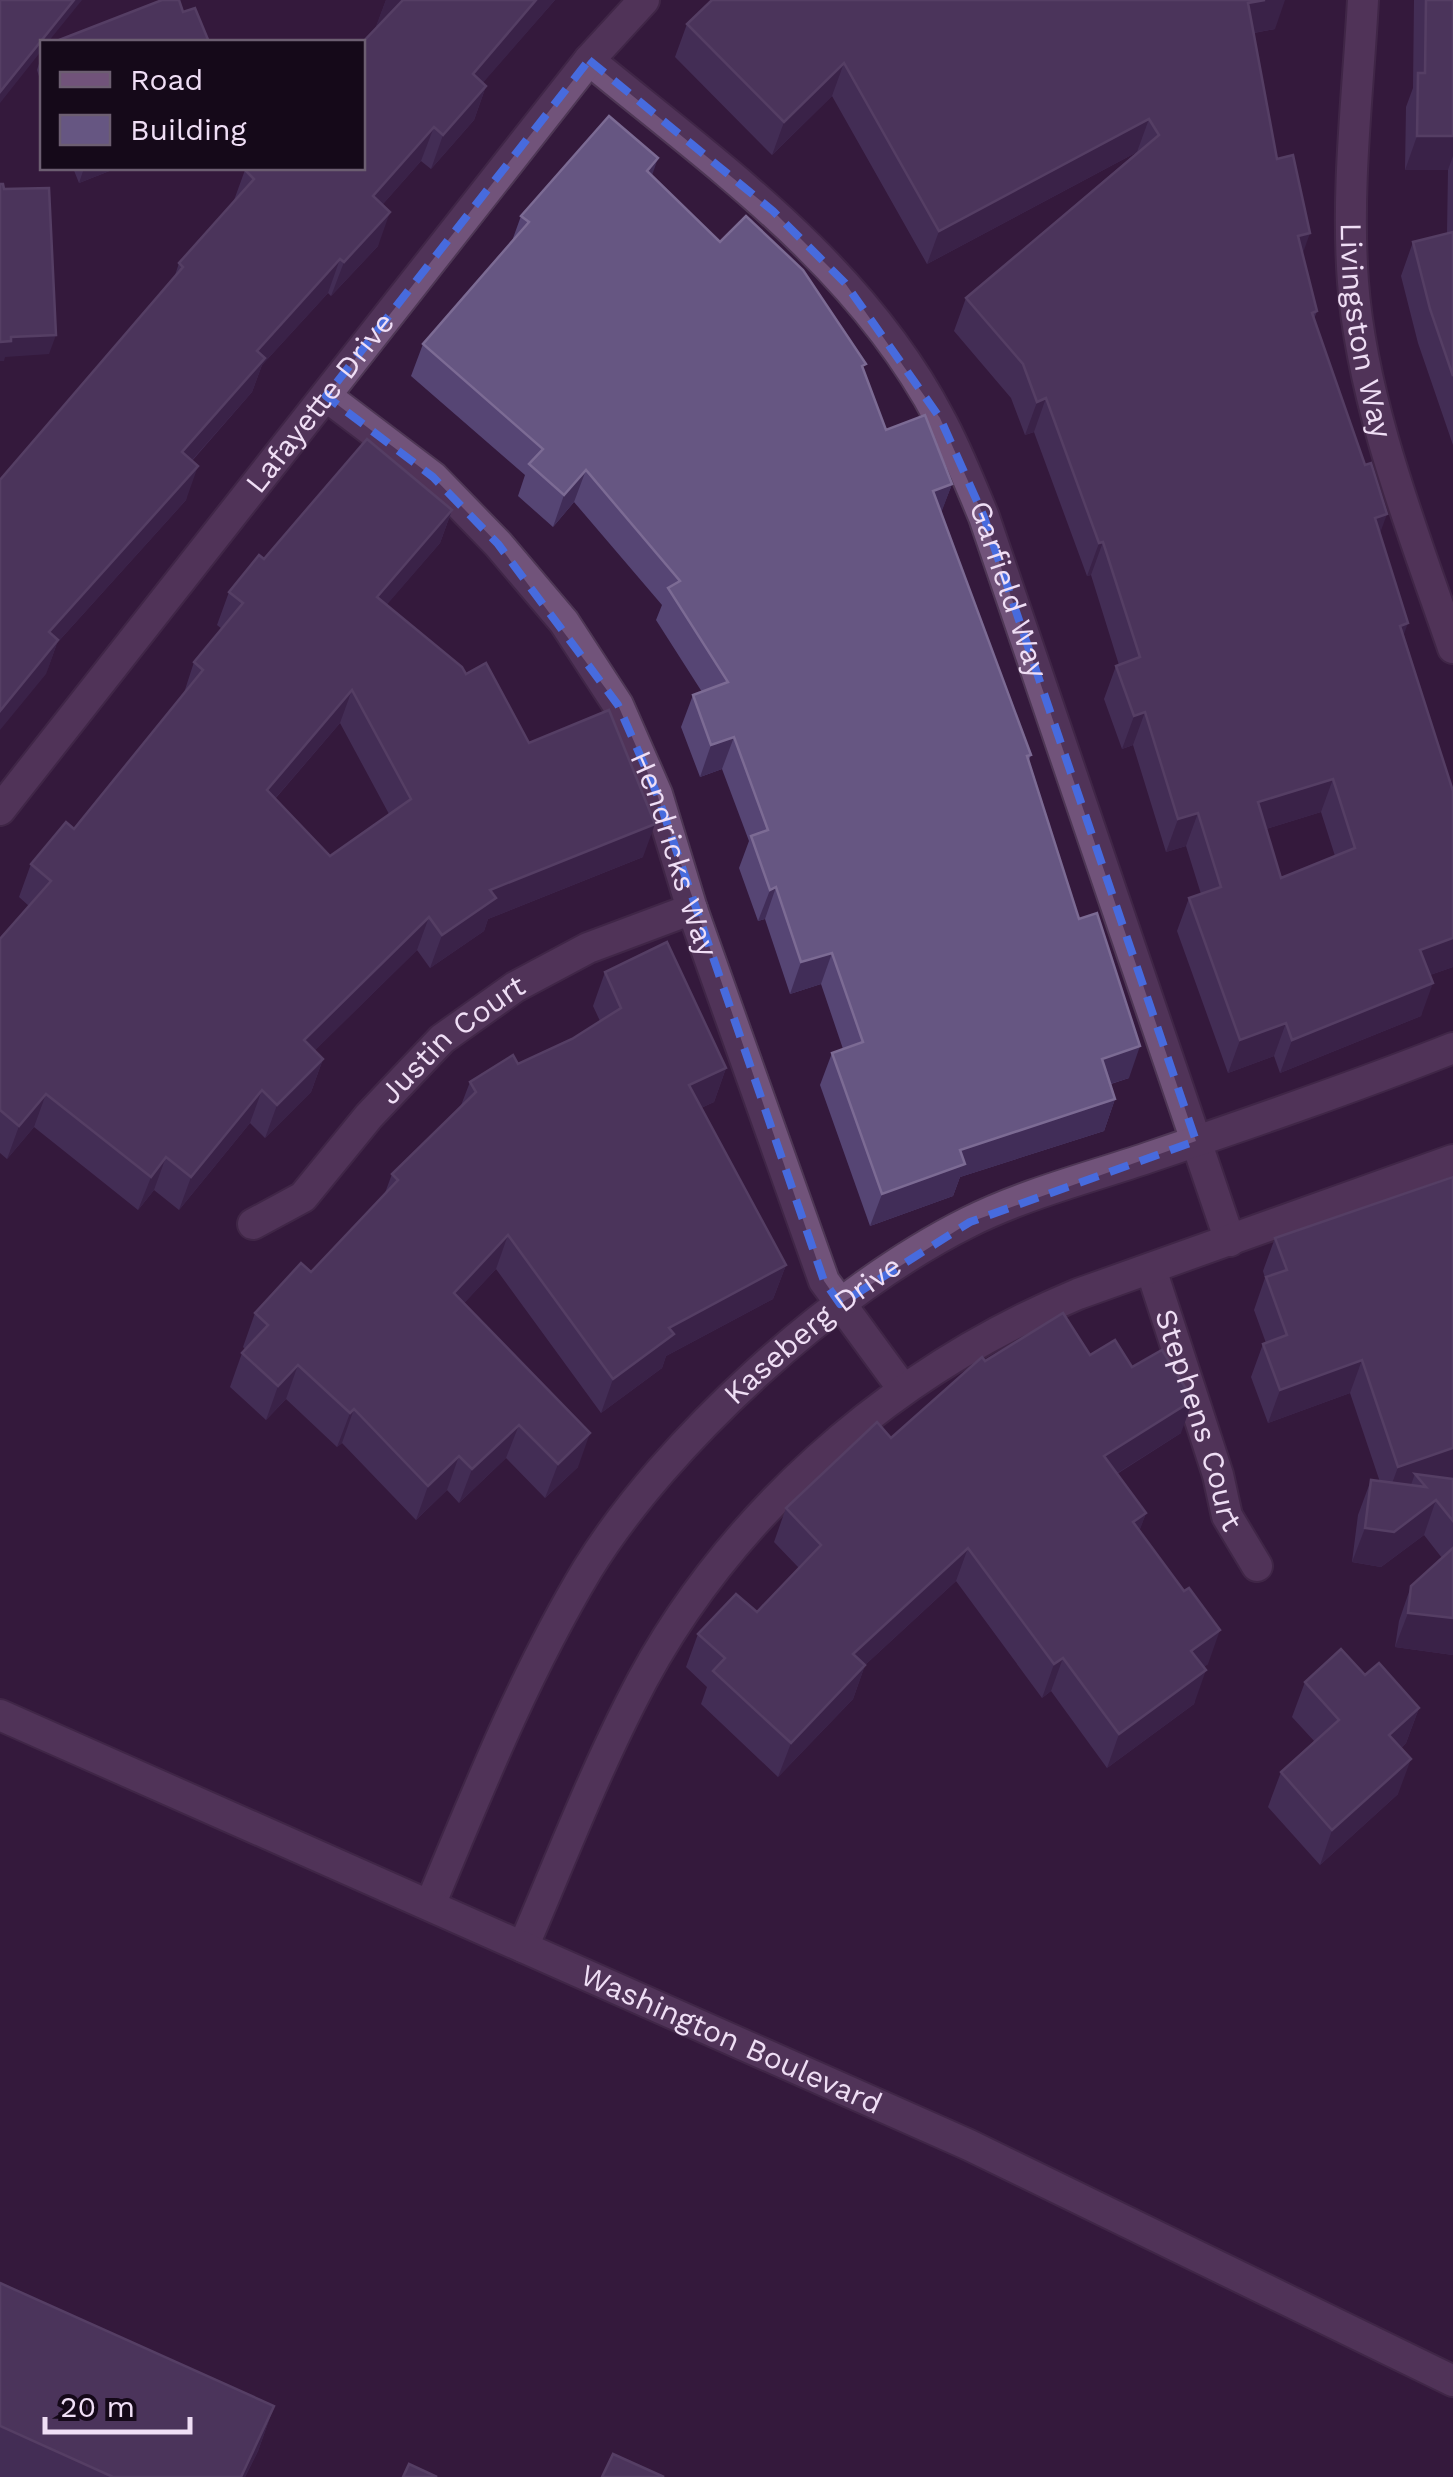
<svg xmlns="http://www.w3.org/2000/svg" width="1453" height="2477" font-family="'Work Sans',sans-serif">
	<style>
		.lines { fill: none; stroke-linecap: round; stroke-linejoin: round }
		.street-casing { stroke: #4e3755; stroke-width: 34 }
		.secondary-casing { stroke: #4e3755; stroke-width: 34 }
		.street { stroke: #71537a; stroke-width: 30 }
		.secondary { stroke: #71537a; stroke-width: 30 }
		.wall { fill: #564574; fill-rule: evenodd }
		.shaded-wall { fill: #412d58 }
		.building { fill: #665682; stroke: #7c6b94; stroke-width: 2.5; fill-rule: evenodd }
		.marked { fill: none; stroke: #476bde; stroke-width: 8; stroke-dasharray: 20 12; stroke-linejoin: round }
		.labels { text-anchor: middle; stroke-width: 8; stroke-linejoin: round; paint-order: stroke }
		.street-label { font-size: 30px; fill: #efdef5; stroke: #150919 }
	</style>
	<rect width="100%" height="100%" fill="#34193c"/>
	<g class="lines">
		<g class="street-casing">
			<g id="street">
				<path id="s1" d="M1363 0C1358 93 1346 188 1353 282 1362 404 1413 532 1453 648"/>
				<path id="s2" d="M589 60C718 166 861 267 940 419 957 450 970 484 984 517L1230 1241"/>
				<path id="s3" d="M326 396 433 477 498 544 564 622 618 705 657 794 692 909 824 1281 903 1389"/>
				<path id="s4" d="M0 810 589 60 644 0"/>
				<path id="s5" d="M253 1224 303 1197 369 1116 442 1039 515 987 588 948 692 909"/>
				<path id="s6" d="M1151 1269 1218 1475 1227 1516 1257 1566"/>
				<path id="s7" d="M430 1905C477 1793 524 1675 587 1570 666 1441 834 1289 969 1222 1025 1194 1088 1178 1147 1158 1250 1123 1352 1088 1453 1048"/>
				<path d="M523 1947C558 1866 590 1783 630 1704 722 1519 889 1373 1078 1294L1453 1160"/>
			</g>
		</g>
		<g class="secondary-casing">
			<g id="secondary">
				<path id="s8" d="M0 1715 969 2145 1453 2381"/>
			</g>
		</g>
		<use href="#street" class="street"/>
		<use href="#secondary" class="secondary"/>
	</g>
	<g class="wall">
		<polygon points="386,0 555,0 483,82 486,86 474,120 431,169 421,161 382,205 378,246 331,296 328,293 262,365 252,392 192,461 186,500 57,643 46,674 179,263 233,203 245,170 375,30"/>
		<polygon points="1414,0 1453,0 1453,445 1418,343 1401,276 1413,242 1447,234 1448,170 1405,170 1406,107 1413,88"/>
		<path d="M687 24 1275 29 1254 33 1277 159 1317 311 1314 319 1380 534 1404 636 1453 791V967L1430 975 1421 1016 1280 1073 1274 1056 1228 1073 1177 931 1189 898 1201 894 1186 846 1166 852 1133 745 1122 749 1104 699 1116 666 1119 665 1091 575 1087 576 1034 432 1025 435 1011 398 954 331 966 298 1137 152 927 264 832 96 772 155 675 57ZM1321 812 1335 856 1281 878 1266 829Z"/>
		<polygon points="42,54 42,86 37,70"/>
		<polygon points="73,168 117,168 79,183"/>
		<polygon points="652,176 720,242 863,370 886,430 952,484 941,512 1031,755 1029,760 1129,1078 1111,1084 1115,1099 1104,1131 960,1177 953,1196 870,1226 820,1085 832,1053 843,1049 821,984 790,994 765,919 758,921 739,868 749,841 722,769 700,777 681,727 693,695 702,692 656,620 662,605 574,502 553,527 518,496 525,475 411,376 423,344 512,241 521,216"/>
		<path d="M452 510 440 543 386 605 466 674 529 743 643 857 488 919 484 931 430 968 417 950 315 1050 323 1059 311 1092 265 1138 250 1123 179 1210 154 1190 138 1210 34 1127 7 1159 0 1153V939L29 906 19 897 31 864 74 829 183 696 194 662 222 629 217 625 229 592 264 559ZM340 723 389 814 330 856 275 799Z"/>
		<polygon points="605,972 726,1068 714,1102 701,1108 786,1265 773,1299 666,1356 662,1368 601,1413 496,1269 464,1303 578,1467 545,1498 506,1458 459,1503 447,1490 416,1520 342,1443 337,1447 286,1399 266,1420 230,1387 242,1353 245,1349 243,1347 255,1313 311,1272 385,1193 392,1174 460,1108 470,1082 518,1064 572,1039 600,1021 593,1006"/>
		<polygon points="1453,1177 1453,1478 1450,1479 1453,1479 1453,1655 1395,1647 1399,1621 1411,1586 1442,1558 1424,1535 1381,1567 1352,1562 1358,1515 1371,1480 1380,1482 1350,1393 1268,1423 1251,1377 1263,1344 1266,1343 1254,1310 1265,1278 1263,1271 1275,1238"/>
		<polygon points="1090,1355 1132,1367 1181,1433 1117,1474 1146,1513 1139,1531 1208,1664 1203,1667 1194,1704 1107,1768 1051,1691 1042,1698 956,1581 865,1665 853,1699 778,1777 701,1704 707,1687 686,1667 698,1634 757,1612 799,1568 774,1542 786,1508 891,1438 985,1361"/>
		<polygon points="1365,1675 1419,1708 1406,1743 1401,1748 1398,1794 1320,1865 1268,1807 1281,1772 1315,1742 1292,1717 1305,1682"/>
		<polygon points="0,2283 274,2406 258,2451 245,2477 0,2477"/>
	</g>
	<g class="shaded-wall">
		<polygon points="74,0 82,0 48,42 42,42 42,50 0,103 0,92"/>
		<polygon points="386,0 410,0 373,34"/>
		<polygon points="536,0 555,0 461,108 473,74"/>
		<polygon points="1265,0 1285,0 1275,29 1236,36 1248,3"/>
		<polygon points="844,63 832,96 772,155 784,122"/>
		<polygon points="486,86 474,120 431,169 443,135"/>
		<polygon points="1149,119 1137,152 927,264 939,231"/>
		<polygon points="434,127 421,161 360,230 373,196"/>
		<polygon points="1417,136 1453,136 1453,156 1448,170 1405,170"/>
		<polygon points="658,158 647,190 647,171"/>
		<polygon points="84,168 117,168 79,183"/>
		<polygon points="390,212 378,246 331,296 344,262"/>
		<polygon points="1310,233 1298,267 1298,236"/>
		<polygon points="340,259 328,293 262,365 252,392 169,486 182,452 257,351"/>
		<polygon points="56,335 49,354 5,357 4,361 0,361 0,342 11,337"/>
		<polygon points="1046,398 1034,432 1025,435 1037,402"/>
		<polygon points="198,466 186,500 57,643 46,674 0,730 0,711 49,632"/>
		<polygon points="586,470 574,502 553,527 564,495"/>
		<polygon points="952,484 940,516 933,491"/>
		<polygon points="452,510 440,543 365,630 377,597"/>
		<polygon points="1387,514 1375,547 1375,518"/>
		<polygon points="1103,542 1091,575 1087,576 1099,543"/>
		<polygon points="1408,623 1396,656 1400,626"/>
		<polygon points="352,690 340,723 254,823 267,790"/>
		<polygon points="1145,712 1133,745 1122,749 1134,716"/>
		<polygon points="734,737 722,769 700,777 711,745"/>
		<polygon points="1333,779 1321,812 1246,835 1258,802"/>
		<polygon points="1198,813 1186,846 1166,852 1178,819"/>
		<polygon points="655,824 643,857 488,919 484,931 430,968 442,935 490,890"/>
		<polygon points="776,887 765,919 758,921 770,890"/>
		<polygon points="429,917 417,950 292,1073 304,1040"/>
		<polygon points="1453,938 1453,967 1407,983 1420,950"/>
		<polygon points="832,953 821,984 790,994 801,962"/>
		<polygon points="1433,983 1421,1016 1280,1073 1292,1040"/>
		<polygon points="1286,1023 1274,1056 1228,1073 1240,1040"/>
		<polygon points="1140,1046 1129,1078 1091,1090 1102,1059"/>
		<polygon points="323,1059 311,1092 265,1138 277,1105"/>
		<polygon points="726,1068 714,1102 676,1119 689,1085"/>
		<polygon points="262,1090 250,1123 179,1210 191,1177"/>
		<polygon points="46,1094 34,1127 7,1159 19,1126"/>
		<polygon points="1115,1099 1104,1131 960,1177 953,1196 870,1226 882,1194 960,1150"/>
		<polygon points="166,1157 154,1190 138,1210 151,1177"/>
		<polygon points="508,1235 496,1269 442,1327 454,1293"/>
		<polygon points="786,1265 773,1299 666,1356 662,1368 601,1413 613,1379 669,1328"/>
		<polygon points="1362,1360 1350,1393 1268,1423 1280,1390"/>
		<polygon points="298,1365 286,1399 266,1420 278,1386"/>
		<polygon points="1193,1400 1181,1433 1092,1489 1104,1456"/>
		<polygon points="354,1409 342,1443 337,1447 350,1413"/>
		<polygon points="519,1425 506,1458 459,1503 472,1469"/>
		<polygon points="590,1433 578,1467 545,1498 558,1464"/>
		<polygon points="1453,1448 1453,1478 1425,1487 1415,1474 1408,1493 1386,1500 1398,1467"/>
		<polygon points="459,1456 447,1490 416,1520 428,1486"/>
		<polygon points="1436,1500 1424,1535 1381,1567 1352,1562 1365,1528"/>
		<polygon points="1146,1513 1134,1546 1133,1522"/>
		<polygon points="968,1548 956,1581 865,1665 853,1699 778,1777 791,1743 853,1654"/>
		<polygon points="1408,1613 1453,1618 1453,1655 1395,1647"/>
		<polygon points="1220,1630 1208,1664 1179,1685 1191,1651"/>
		<polygon points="1063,1658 1051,1691 1042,1698 1054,1664"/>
		<polygon points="1206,1670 1194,1704 1107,1768 1119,1734"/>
		<polygon points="1419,1708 1406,1743 1376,1770 1389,1735"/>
		<polygon points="1411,1759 1398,1794 1320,1865 1332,1830"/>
		<polygon points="274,2406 258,2451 245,2477 241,2477"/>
	</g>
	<g class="building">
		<polygon points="0,0 74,0 0,92"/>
		<polygon points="162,0 179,0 183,12 195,8 209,42 54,42"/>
		<polygon points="403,0 536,0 473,74 486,86 443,135 434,127 373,196 390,212 344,262 340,259 257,351 265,358 182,452 198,466 49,632 58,640 0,711 0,480 183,267 179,263 254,179 245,170 247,168 362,168 362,43"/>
		<path d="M712 0H1265L1248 3 1277 159 1293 155 1310 233 1298 236 1317 311 1312 313 1365 465 1371 463 1387 514 1375 518 1408 623 1400 626 1453 791V938L1420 950 1433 983 1292 1040 1286 1023 1240 1040 1189 898 1221 887 1198 813 1178 819 1145 712 1134 716 1116 666 1140 657 1103 542 1099 543 1046 398 1037 402 1023 364 966 298 1159 135 1149 119 939 231 844 63 784 122 687 24ZM1333 779 1355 848 1281 878 1258 802Z"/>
		<polygon points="1426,0 1453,0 1453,136 1417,136 1418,73 1425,73"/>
		<polygon points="609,116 658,158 647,171 720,242 746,216 803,270 866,364 862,366 886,430 925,415 952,484 933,491 1031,755 1027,756 1079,919 1097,913 1140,1046 1102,1059 1115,1099 960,1150 965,1164 882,1194 832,1053 863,1042 832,953 801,962 776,887 770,890 751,836 768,830 734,737 711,745 693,695 728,682 668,588 680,581 586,470 564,495 529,464 543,449 423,344 529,222 521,216"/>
		<polygon points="0,184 3,184 4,189 49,188 56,335 11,337 11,341 0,342"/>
		<polygon points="1453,232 1453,376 1430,309 1413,242"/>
		<path d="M367 439 452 510 377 597 462 667 466 674 486 663 529 743 609 710 655 824 490 890 496 898 442 935 429 917 304 1040 323 1059 277 1105 262 1090 191 1177 166 1157 151 1177 46 1094 19 1126 0 1110V939L51 881 31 864 66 822 74 829 203 670 194 662 243 603 229 592 259 555 264 559ZM352 690 411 799 330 856 267 790Z"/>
		<polygon points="667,942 726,1068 689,1085 786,1265 669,1328 674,1334 613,1379 508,1235 454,1293 590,1433 558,1464 519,1425 472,1469 459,1456 428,1486 354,1409 350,1413 298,1365 278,1386 242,1353 268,1325 255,1313 301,1263 311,1272 398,1180 392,1174 476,1092 470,1082 513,1055 518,1064 572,1039 621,1008 605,972"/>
		<polygon points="1453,1177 1453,1448 1398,1467 1362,1360 1280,1390 1263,1344 1287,1335 1266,1277 1287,1270 1275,1238"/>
		<polygon points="1063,1313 1090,1355 1115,1340 1132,1367 1162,1350 1193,1400 1104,1456 1146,1513 1133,1522 1184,1591 1189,1588 1220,1630 1191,1651 1206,1670 1119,1734 1063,1658 1054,1664 968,1548 853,1654 865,1665 791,1743 713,1671 725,1658 698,1634 736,1594 757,1612 821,1545 786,1508 877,1422 891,1438 982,1357 985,1361"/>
		<polygon points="1415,1474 1453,1479 1453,1521 1436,1500 1394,1532 1365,1528 1371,1480 1426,1487"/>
		<polygon points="1453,1548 1453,1618 1408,1613 1411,1586"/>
		<polygon points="1341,1649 1365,1675 1379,1663 1419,1708 1389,1735 1411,1759 1332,1830 1281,1772 1339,1720 1305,1682"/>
		<polygon points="0,2283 274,2406 241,2477 113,2477 0,2426"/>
		<polygon points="613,2454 664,2477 602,2477"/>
		<polygon points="409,2464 437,2477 403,2477"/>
	</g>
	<path d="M0 0H1453V2477H0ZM589 60 773 211 845 283 940 418 984 517 1196 1141 970 1222 840 1304 824 1281 657 794 618 705 498 544 433 477 326 396Z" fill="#34193c" fill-opacity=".55" fill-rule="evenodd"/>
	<path class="marked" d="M589 60 773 211 845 283 940 418 984 517 1196 1141 970 1222 840 1304 824 1281 657 794 618 705 498 544 433 477 326 396Z"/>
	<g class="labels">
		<g class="street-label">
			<text dy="10" stroke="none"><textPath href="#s1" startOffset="332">Livingston Way</textPath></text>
			<text dy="10" stroke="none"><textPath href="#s4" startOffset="518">Lafayette Drive</textPath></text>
			<text dy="10" stroke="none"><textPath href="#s2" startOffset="690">Garfield Way</textPath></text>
			<text dy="10" stroke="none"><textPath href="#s3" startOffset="588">Hendricks Way</textPath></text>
			<text dy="10" stroke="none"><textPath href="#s5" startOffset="275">Justin Court</textPath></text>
			<text dy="10" stroke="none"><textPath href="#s7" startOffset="702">Kaseberg Drive</textPath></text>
			<text dy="10" stroke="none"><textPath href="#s6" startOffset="158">Stephens Court</textPath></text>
			<text dy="10" stroke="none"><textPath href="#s8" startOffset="800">Washington Boulevard</textPath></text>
		</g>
	</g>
	<rect x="40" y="40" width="325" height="130" fill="#150919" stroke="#6c5e71" stroke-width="2.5"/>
	<rect x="60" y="72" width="50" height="15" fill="#71537a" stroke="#6c5e71" stroke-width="2.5"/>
	<text x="130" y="90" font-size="30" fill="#efdef5">Road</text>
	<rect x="60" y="115" width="50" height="30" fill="#665682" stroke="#6c5e71" stroke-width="2.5"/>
	<text x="130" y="140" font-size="30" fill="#efdef5">Building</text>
	<path d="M45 2417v15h145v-15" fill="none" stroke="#efdef5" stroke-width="5"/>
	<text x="60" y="2417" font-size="30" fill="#efdef5" stroke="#150919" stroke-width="8" paint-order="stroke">20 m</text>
</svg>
